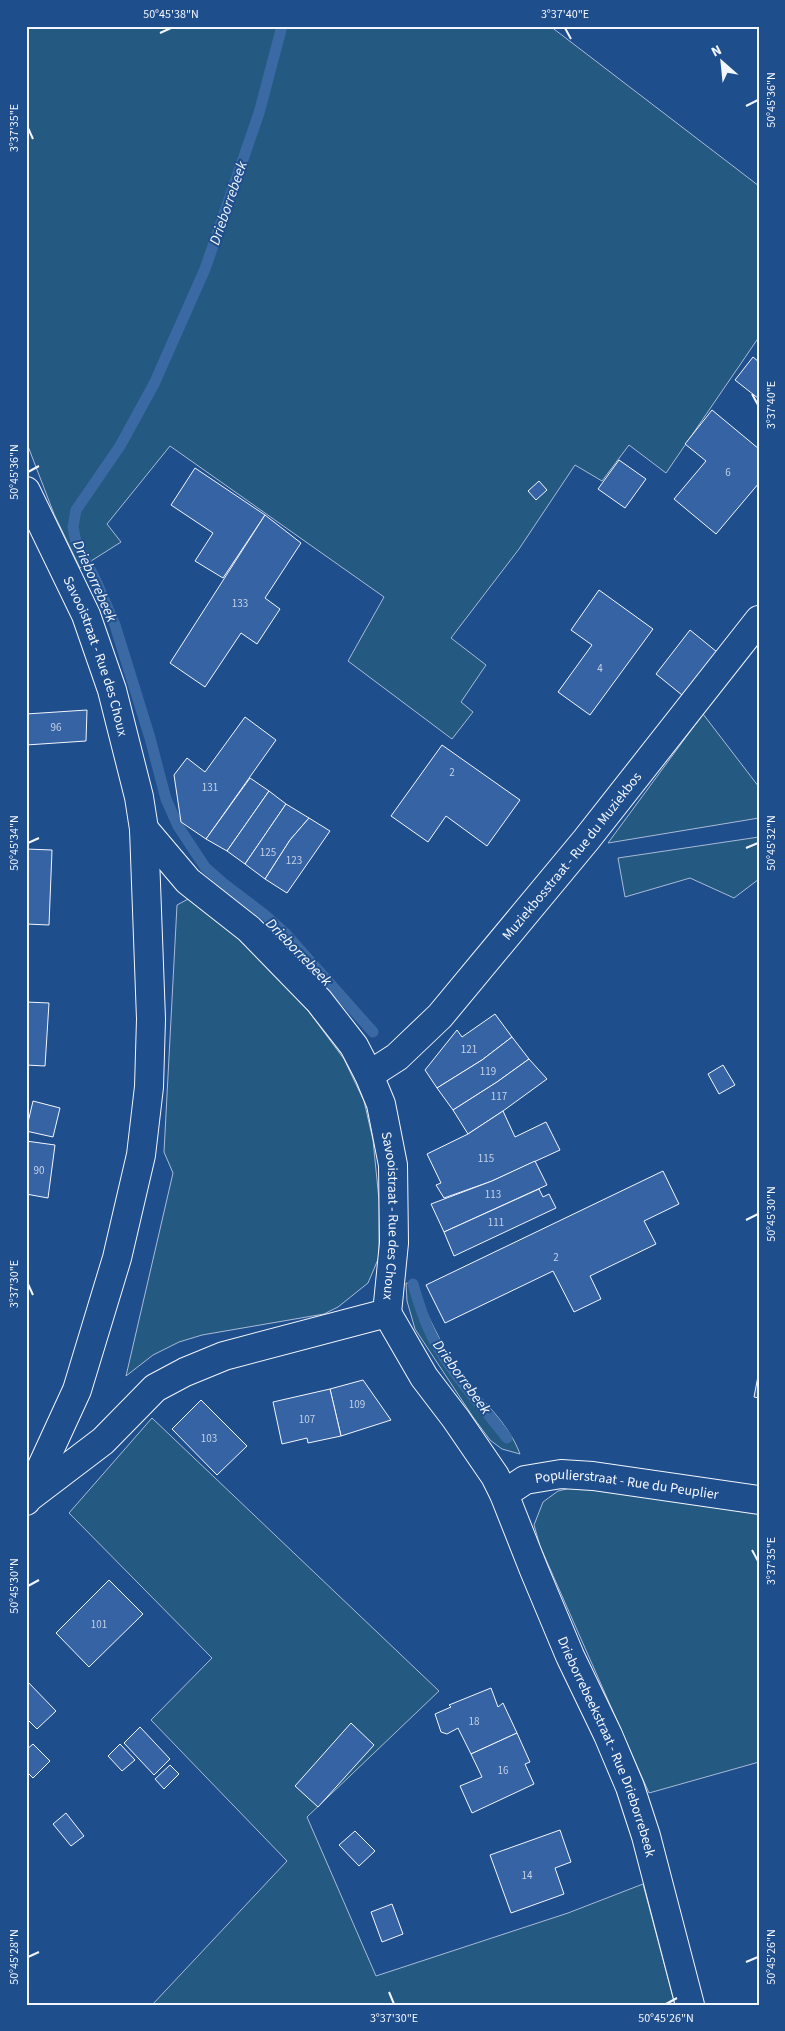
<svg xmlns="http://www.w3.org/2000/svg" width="785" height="2031" font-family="'Source Sans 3',sans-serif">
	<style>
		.green { fill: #245a82; stroke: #a8bbd7 }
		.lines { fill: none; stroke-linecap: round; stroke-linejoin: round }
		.stream { stroke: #3b69a3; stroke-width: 11 }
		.building { fill: #3563a3; stroke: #f2f6ff }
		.minor-casing { stroke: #f2f6ff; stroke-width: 30 }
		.secondary-casing { stroke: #f2f6ff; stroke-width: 30 }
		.minor { stroke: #1f4e8c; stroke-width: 28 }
		.secondary { stroke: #1f4e8c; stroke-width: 28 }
		.ticks { fill: none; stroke: #f2f6ff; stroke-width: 2 }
		.labels { text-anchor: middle; stroke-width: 4; stroke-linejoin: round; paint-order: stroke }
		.number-label { font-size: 11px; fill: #c3d1e8 }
		.street-label { font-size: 14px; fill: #f2f6ff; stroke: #1f4e8c }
		.water-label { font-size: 15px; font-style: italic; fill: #f2f6ff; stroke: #1f4e8c }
		.neatline { fill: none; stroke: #f2f6ff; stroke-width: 2 }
		.ticks-label { font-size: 12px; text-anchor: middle; fill: #f2f6ff }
	</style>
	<rect width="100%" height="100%" fill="#1f4e8c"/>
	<g class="green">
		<polygon points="26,26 550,26 759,186 759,337 666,473 629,445 602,481 575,465 519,549 451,638 486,665 461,702 473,712 452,739 348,661 384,597 170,446 107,524 121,542 80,568 54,514 26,441"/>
		<polygon points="703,714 759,787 759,818 608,843"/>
		<polygon points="759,837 759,879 734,898 690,878 625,897 618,858"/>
		<polygon points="192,897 209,906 298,997 344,1059 364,1101 373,1140 379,1200 379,1257 368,1283 338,1307 324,1314 202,1335 179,1342 153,1355 126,1376 173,1173 164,1152 177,905"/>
		<path d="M406 1283 413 1284C427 1313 440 1343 458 1370 478 1398 508 1421 520 1454L502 1449 490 1440 473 1417 415 1329 407 1301Z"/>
		<polygon points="152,1418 439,1691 307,1817 376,1976 568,1913 643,1884 675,2005 152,2005 287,1861 151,1720 212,1658 69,1513"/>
		<polygon points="575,1487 759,1512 759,1762 649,1793 540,1546 534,1525 543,1502 558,1491"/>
	</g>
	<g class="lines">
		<g class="stream">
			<polyline points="282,26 259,113 205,269 154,384 120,446 76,510 73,527 76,542 96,581 115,625 150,738 166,799 178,826 205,867 223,883 265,915 285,933 373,1032"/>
			<path d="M413 1284C419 1304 425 1324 435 1342 454 1376 483 1407 507 1438"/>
		</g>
	</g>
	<g class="building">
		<polygon points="753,357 759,362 759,399 735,380"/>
		<polygon points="712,410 759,449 759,483 716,534 674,499 706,461 685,444"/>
		<polygon points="619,460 646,479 625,508 598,489"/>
		<polygon points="195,468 265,515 223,578 195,561 213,533 171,505"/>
		<polygon points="539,481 547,490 536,500 528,491"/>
		<polygon points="265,515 301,543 265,598 280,609 257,644 241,633 205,687 170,663"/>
		<polygon points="599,590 653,629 590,715 558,692 592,645 571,630"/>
		<polygon points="690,630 717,652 682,695 656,674"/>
		<polygon points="87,710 86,741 26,745 26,714"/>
		<polygon points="245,717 276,740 206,839 181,822 174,775 187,758 205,772"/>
		<polygon points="442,745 520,800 487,846 446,816 428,842 391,816"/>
		<polygon points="250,778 269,791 227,851 206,839"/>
		<polygon points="269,791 286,804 245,864 227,851"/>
		<polygon points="286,804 309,818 290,840 265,879 245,864"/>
		<polygon points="309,818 330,831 287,893 265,879 290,840"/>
		<polygon points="26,849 52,850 49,925 26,924"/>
		<polygon points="26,1002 49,1003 45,1066 26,1065"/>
		<polygon points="495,1014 512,1037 482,1060 437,1088 425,1070 457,1030 462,1037"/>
		<polygon points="512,1037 529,1059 497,1082 453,1110 437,1088 482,1060"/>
		<polygon points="529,1059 547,1079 503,1111 468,1134 453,1110 497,1082"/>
		<polygon points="723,1065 735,1085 719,1094 708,1074"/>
		<polygon points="33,1101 60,1108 53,1137 26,1131"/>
		<polygon points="503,1111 515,1137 546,1122 560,1150 492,1181 444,1198 436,1185 441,1183 427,1154 468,1134"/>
		<polygon points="26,1141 55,1145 48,1198 26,1194"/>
		<polygon points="535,1161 547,1185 444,1232 431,1204 492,1181"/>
		<polygon points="663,1171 679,1204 644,1221 656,1244 590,1276 601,1299 574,1312 553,1271 445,1323 426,1285"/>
		<polygon points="539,1189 543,1197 549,1194 556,1208 454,1256 444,1232"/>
		<polygon points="759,1371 759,1398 754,1397"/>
		<polygon points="363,1380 391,1420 341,1436 330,1389"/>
		<polygon points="330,1389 341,1436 308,1443 307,1438 282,1444 273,1402"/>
		<polygon points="201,1400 247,1446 217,1475 172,1429"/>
		<polygon points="109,1580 143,1614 89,1667 56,1633"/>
		<polygon points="26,1680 56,1711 37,1729 26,1718"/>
		<polygon points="491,1688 498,1707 503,1703 517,1733 471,1754 458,1728 447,1734 441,1732 435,1714 451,1707 449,1705"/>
		<polygon points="351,1723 374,1745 318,1807 295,1786"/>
		<polygon points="140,1727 170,1759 154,1775 124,1743"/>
		<polygon points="517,1733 530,1762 525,1764 534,1784 472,1813 460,1786 482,1777 471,1754"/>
		<polygon points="33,1744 50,1761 33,1778 26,1771 26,1750"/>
		<polygon points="120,1744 135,1760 122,1771 108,1756"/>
		<polygon points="170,1765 179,1774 164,1789 155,1779"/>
		<polygon points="66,1813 84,1836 71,1846 53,1824"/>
		<polygon points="560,1830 571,1862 555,1868 564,1894 511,1913 490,1855"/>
		<polygon points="355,1831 375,1851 359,1866 339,1845"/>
		<polygon points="392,1904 403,1934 382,1942 371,1912"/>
	</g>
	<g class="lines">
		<g class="minor-casing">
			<g id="minor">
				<path id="s1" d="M144 829 188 881 249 929 319 1001 354 1046 369 1075 381 1104 393 1165 394 1243 387 1313"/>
				<path id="s2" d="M369 1075 397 1057 440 1016 586 840 759 620"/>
				<path id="s3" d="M387 1313 424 1377 456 1419 495 1476 504 1494 534 1570 570 1656 608 1735 630 1787 646 1836 690 2005"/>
				<path id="s4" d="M504 1494 525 1480 561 1474 593 1476 759 1500"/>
				<polyline points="28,1498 103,1441 155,1388 185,1372 224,1356 387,1313"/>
			</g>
		</g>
		<g class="secondary-casing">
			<g id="secondary">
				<path id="s5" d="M26 491 86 615 112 690 139 797 144 829 151 1019 149 1087 141 1155 117 1258 77 1390 26 1501"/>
			</g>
		</g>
		<use href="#minor" class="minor"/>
		<use href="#secondary" class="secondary"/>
	</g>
	<path class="ticks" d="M565 28 571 39M160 33 171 28M746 106 758 100M28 128 33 139M752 394 758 405M28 472 39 466M28 843 39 838M746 848 758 843M746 1220 758 1214M28 1284 33 1295M752 1550 758 1561M28 1586 39 1580M28 1957 39 1952M746 1962 758 1957M389 1992 394 2004M666 2004 677 1998"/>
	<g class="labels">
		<g class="number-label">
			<text x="728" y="476">6</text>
			<text x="240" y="607">133</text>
			<text x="600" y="672">4</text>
			<text x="56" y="731">96</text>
			<text x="452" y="776">2</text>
			<text x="210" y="791">131</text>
			<text x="268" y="856">125</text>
			<text x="294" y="864">123</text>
			<text x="469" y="1053">121</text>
			<text x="488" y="1075">119</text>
			<text x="499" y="1100">117</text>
			<text x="486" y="1162">115</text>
			<text x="39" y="1174">90</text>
			<text x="493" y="1198">113</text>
			<text x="496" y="1226">111</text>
			<text x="556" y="1261">2</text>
			<text x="357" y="1408">109</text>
			<text x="307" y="1423">107</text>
			<text x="209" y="1442">103</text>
			<text x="99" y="1628">101</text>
			<text x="474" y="1725">18</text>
			<text x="503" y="1774">16</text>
			<text x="527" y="1879">14</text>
		</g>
		<g class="street-label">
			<text dy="5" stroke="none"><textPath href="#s5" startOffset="180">Savooistraat - Rue des Choux</textPath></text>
			<text dy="5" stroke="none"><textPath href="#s2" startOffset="300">Muziekbosstraat - Rue du Muziekbos</textPath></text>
			<text dy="5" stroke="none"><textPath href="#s1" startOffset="480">Savooistraat - Rue des Choux</textPath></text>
			<text dy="5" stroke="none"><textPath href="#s4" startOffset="128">Populierstraat - Rue du Peuplier</textPath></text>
			<text dy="5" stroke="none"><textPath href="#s3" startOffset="489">Drieborrebeekstraat - Rue Drieborrebeek</textPath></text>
		</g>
		<g class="water-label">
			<text transform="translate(228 203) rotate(-71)" y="5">Drieborrebeek</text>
			<text transform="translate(95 581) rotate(66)" y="5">Drieborrebeek</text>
			<text transform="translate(299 952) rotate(46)" y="5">Drieborrebeek</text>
			<text transform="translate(462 1377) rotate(54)" y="5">Drieborrebeek</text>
		</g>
	</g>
	<rect width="785" height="2031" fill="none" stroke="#1f4e8c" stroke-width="55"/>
	<g transform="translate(722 62) rotate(333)" stroke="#1f4e8c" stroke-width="4" paint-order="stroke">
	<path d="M0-4L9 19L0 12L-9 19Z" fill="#f2f6ff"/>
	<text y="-8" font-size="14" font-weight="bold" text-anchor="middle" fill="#f2f6ff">N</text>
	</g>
	<rect x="28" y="28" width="730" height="1976" class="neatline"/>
	<g class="ticks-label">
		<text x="171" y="18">50°45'38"N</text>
		<text x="565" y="18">3°37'40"E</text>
		<text transform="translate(771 100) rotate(-90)" y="4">50°45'36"N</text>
		<text transform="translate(14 128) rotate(-90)" y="4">3°37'35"E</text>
		<text transform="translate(771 405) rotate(-90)" y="4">3°37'40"E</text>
		<text transform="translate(14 472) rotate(-90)" y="4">50°45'36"N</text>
		<text transform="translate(771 843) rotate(-90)" y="4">50°45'32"N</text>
		<text transform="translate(14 843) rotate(-90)" y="4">50°45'34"N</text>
		<text transform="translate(771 1214) rotate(-90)" y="4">50°45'30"N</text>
		<text transform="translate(14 1284) rotate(-90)" y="4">3°37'30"E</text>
		<text transform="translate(771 1561) rotate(-90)" y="4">3°37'35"E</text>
		<text transform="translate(14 1586) rotate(-90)" y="4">50°45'30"N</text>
		<text transform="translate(771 1957) rotate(-90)" y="4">50°45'26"N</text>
		<text transform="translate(14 1957) rotate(-90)" y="4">50°45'28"N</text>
		<text x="394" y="2022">3°37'30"E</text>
		<text x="666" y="2022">50°45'26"N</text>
	</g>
</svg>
